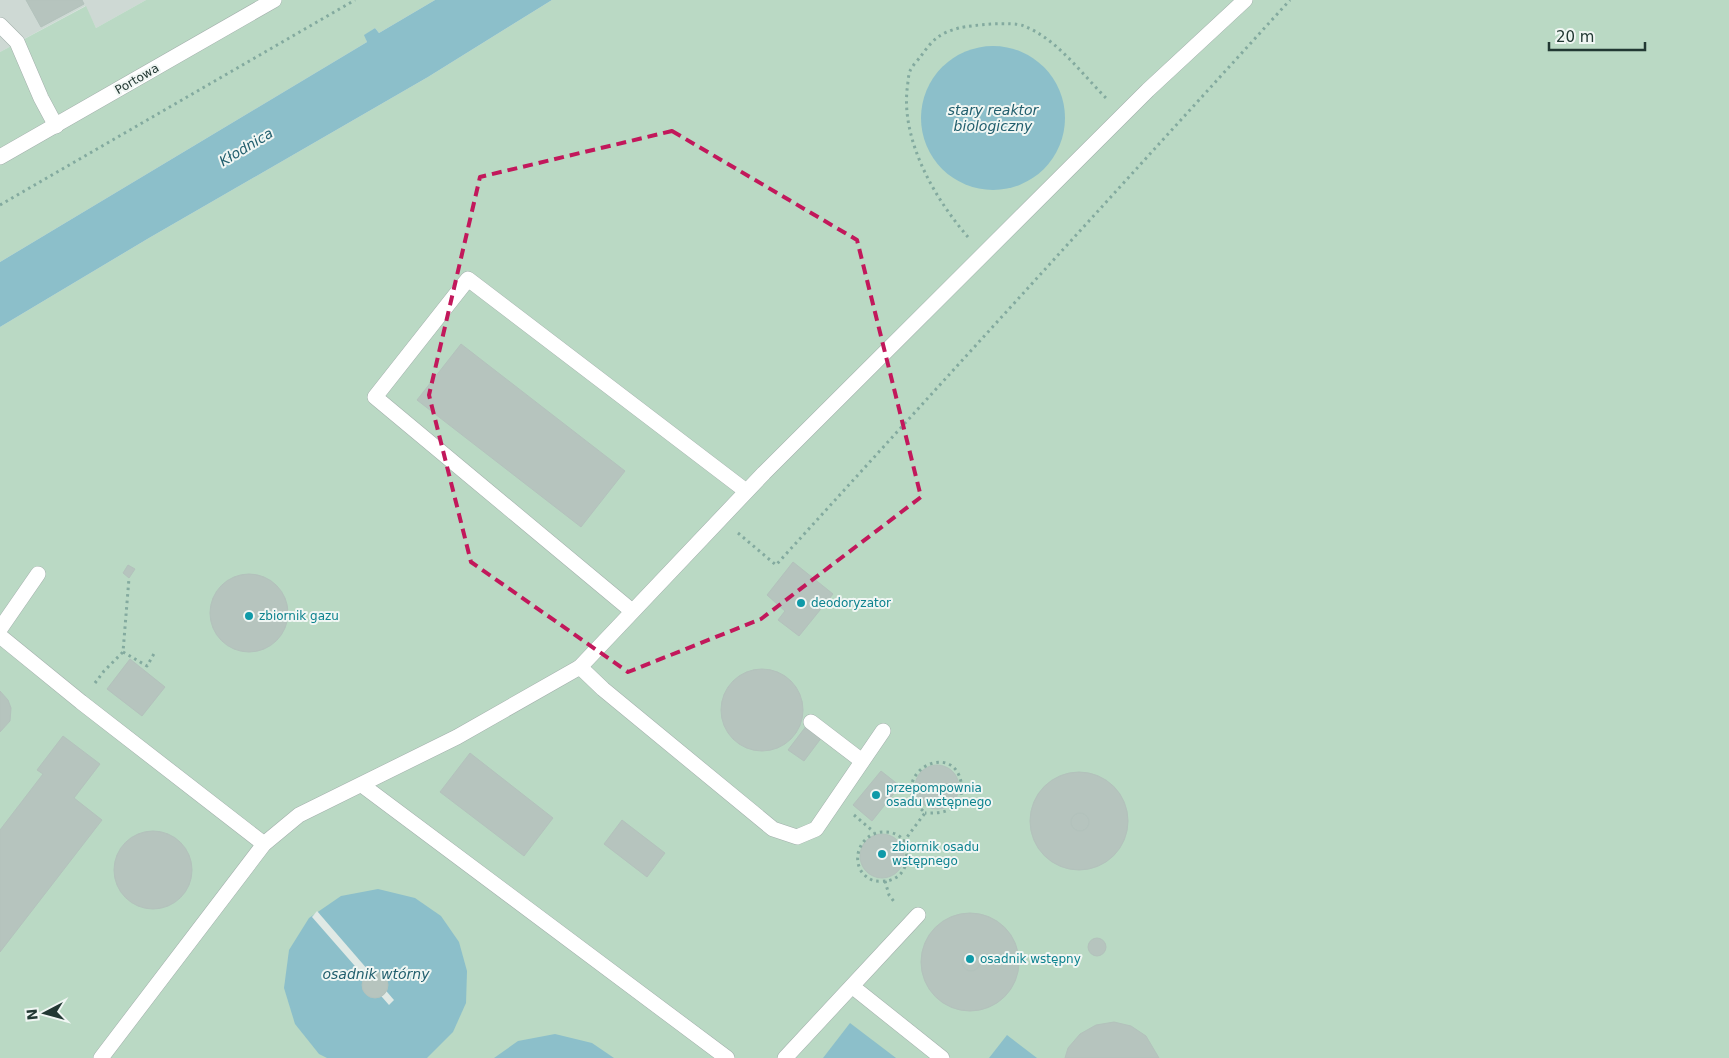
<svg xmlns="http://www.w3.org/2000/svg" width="1729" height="1058" font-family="'DejaVu Sans',sans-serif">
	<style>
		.built { fill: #ced9d4 }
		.green { fill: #bad9c4 }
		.water { fill: #8cbfca }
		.pier { fill: #e0e9e5 }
		.building { fill: #b6c4be; stroke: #b3c2bc }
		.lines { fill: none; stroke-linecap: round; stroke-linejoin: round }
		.service-casing { stroke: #a3b0ac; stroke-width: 16 }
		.tertiary-casing { stroke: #a3b0ac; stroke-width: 16 }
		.path { stroke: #83aa9f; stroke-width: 3; stroke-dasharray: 2.5 4; stroke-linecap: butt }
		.service { stroke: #fff; stroke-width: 15 }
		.tertiary { stroke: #fff; stroke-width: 15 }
		.marked { fill: none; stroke: #c2185b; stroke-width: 4; stroke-dasharray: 10 6; stroke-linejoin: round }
		.culture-dot { fill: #0f9aa8; stroke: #f0f6f3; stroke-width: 2 }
		.labels { text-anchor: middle; stroke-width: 4; stroke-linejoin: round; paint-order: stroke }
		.street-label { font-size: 12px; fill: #223833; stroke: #f0f6f3 }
		.culture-label { font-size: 12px; fill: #0d838f; stroke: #f0f6f3; text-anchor: start }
		.water-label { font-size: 14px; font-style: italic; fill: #225f6e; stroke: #f0f6f3 }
	</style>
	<rect width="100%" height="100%" fill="#e0e9e5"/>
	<polygon class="built" points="0,0 146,0 96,28 85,6 0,52"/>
	<g class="green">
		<polygon points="146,0 435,0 379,33 375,28 365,35 367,42 0,262 0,52 86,6 96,28"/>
		<polygon points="552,0 1729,0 1729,1058 0,1058 0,327 149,238 428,77"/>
	</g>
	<g class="water">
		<polygon points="435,0 552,0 428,77 149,238 0,327 0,262 367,42 364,35 375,28 379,33"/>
		<circle cx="993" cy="118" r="72"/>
		<polygon points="378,889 415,898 441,916 459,942 467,971 466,1003 453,1032 427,1058 327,1058 319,1054 295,1024 284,988 289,950 309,918 341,896"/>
		<polygon points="850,1023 896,1058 823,1058"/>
		<polygon points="555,1034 592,1043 614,1058 494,1058 518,1041"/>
		<polygon points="1007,1035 1037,1058 989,1058"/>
	</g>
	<polygon class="pier" points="317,911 394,1000 389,1005 312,917"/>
	<g class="building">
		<polygon points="26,0 82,0 84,4 41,27"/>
		<polygon points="461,344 625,471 581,527 417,400"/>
		<polygon points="793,562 833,594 799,636 778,620 785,611 767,595"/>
		<polygon points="128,565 135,569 129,578 123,573"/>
		<circle cx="249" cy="613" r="39"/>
		<polygon points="130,659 165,687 142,716 107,689"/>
		<circle cx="762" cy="710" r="41"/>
		<polygon points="0,691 8,700 11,708 10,721 0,732"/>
		<polygon points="807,725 822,737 804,761 788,750"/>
		<polygon points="63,736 100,764 74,798 102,820 0,952 0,830 43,774 37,770"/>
		<polygon points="470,753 553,818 524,856 440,792"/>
		<circle cx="937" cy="787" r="22"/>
		<polygon points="881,771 900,786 872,821 853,805"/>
		<circle cx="1079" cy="821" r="49"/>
		<circle cx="1080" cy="822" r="9"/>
		<polygon points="622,820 665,853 647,877 604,844"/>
		<circle cx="153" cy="870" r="39"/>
		<circle cx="882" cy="856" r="22"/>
		<circle cx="970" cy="962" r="49"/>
		<circle cx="1097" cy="947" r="9"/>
		<circle cx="971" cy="962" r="9"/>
		<circle cx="375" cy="985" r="13"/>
		<polygon points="1114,1022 1131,1026 1146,1036 1159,1058 1065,1058 1068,1048 1080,1034 1096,1025"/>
	</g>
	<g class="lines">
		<g class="service-casing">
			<g id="service">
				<polyline points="0,25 17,42 41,98 56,126"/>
				<polyline points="632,611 375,397 468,279 746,491"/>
				<polyline points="0,629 38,574"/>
				<polyline points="0,636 81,702 264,844"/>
				<polyline points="580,667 764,473 1148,90 1245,0"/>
				<polyline points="811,722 862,761"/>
				<polyline points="362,785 727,1058"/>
				<polyline points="853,987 942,1058"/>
				<polyline points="101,1058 264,844 299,815 457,737 580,667 603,689 773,829 797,837 816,829 883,731"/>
				<polyline points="785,1058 918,915"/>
			</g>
		</g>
		<g class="tertiary-casing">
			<polyline id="tertiary" points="0,157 274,0"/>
		</g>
		<g class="path">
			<polyline points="0,205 355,0"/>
			<path d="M968 237C935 199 902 142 907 90 908 84 908 76 910 71 912 66 918 60 921 56 933 39 940 33 959 28 972 25 1012 21 1024 26 1057 39 1081 73 1106 98"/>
			<polyline points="738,533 776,565 1290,0"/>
			<polyline points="123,652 147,666 155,652"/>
			<polyline points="95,683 104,671 123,652 129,578"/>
			<polyline points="854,815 874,832"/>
			<path d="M904 841C910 858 907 877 887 881 883 881 876 882 872 880 847 869 857 832 884 832 892 832 899 834 904 841L925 813C923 810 919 808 917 805 893 771 953 741 961 782 962 788 962 795 959 801 951 813 939 813 925 813"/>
			<polyline points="885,881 889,895 895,903"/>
		</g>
		<use href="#service" class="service"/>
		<use href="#tertiary" class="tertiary"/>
	</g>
	<path class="marked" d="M672 131 857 240 921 497 761 619 628 672 471 562 429 395 480 177Z"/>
	<g class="culture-dot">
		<circle cx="801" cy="603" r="5"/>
		<circle cx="249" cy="616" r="5"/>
		<circle cx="876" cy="795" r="5"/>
		<circle cx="882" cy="854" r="5"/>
		<circle cx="970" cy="959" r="5"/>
	</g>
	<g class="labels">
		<g class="street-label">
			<text transform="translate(137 79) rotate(-30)" y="4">Portowa</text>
		</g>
		<g class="culture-label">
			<text x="811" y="607">deodoryzator</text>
			<text x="259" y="620">zbiornik gazu</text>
			<text x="886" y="792">przepompownia<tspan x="886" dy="14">osadu wstępnego</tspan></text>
			<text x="892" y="851">zbiornik osadu<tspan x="892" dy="14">wstępnego</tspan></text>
			<text x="980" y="963">osadnik wstępny</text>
		</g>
		<g class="water-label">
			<text x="993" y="115">stary reaktor<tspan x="993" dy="16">biologiczny</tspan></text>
			<text transform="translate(246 147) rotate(-31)" y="5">Kłodnica</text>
			<text x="376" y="979">osadnik wtórny</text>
		</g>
	</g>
	<g transform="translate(45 1013) rotate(264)" stroke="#f0f6f3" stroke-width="4" paint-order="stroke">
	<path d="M0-4L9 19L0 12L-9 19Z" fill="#223833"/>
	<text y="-8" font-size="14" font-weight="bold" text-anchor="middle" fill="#223833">N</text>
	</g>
	<path d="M1549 42v8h96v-8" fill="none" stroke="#223833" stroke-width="2.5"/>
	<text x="1556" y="42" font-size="15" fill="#223833" stroke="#f0f6f3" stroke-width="4" paint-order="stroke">20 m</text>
</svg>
